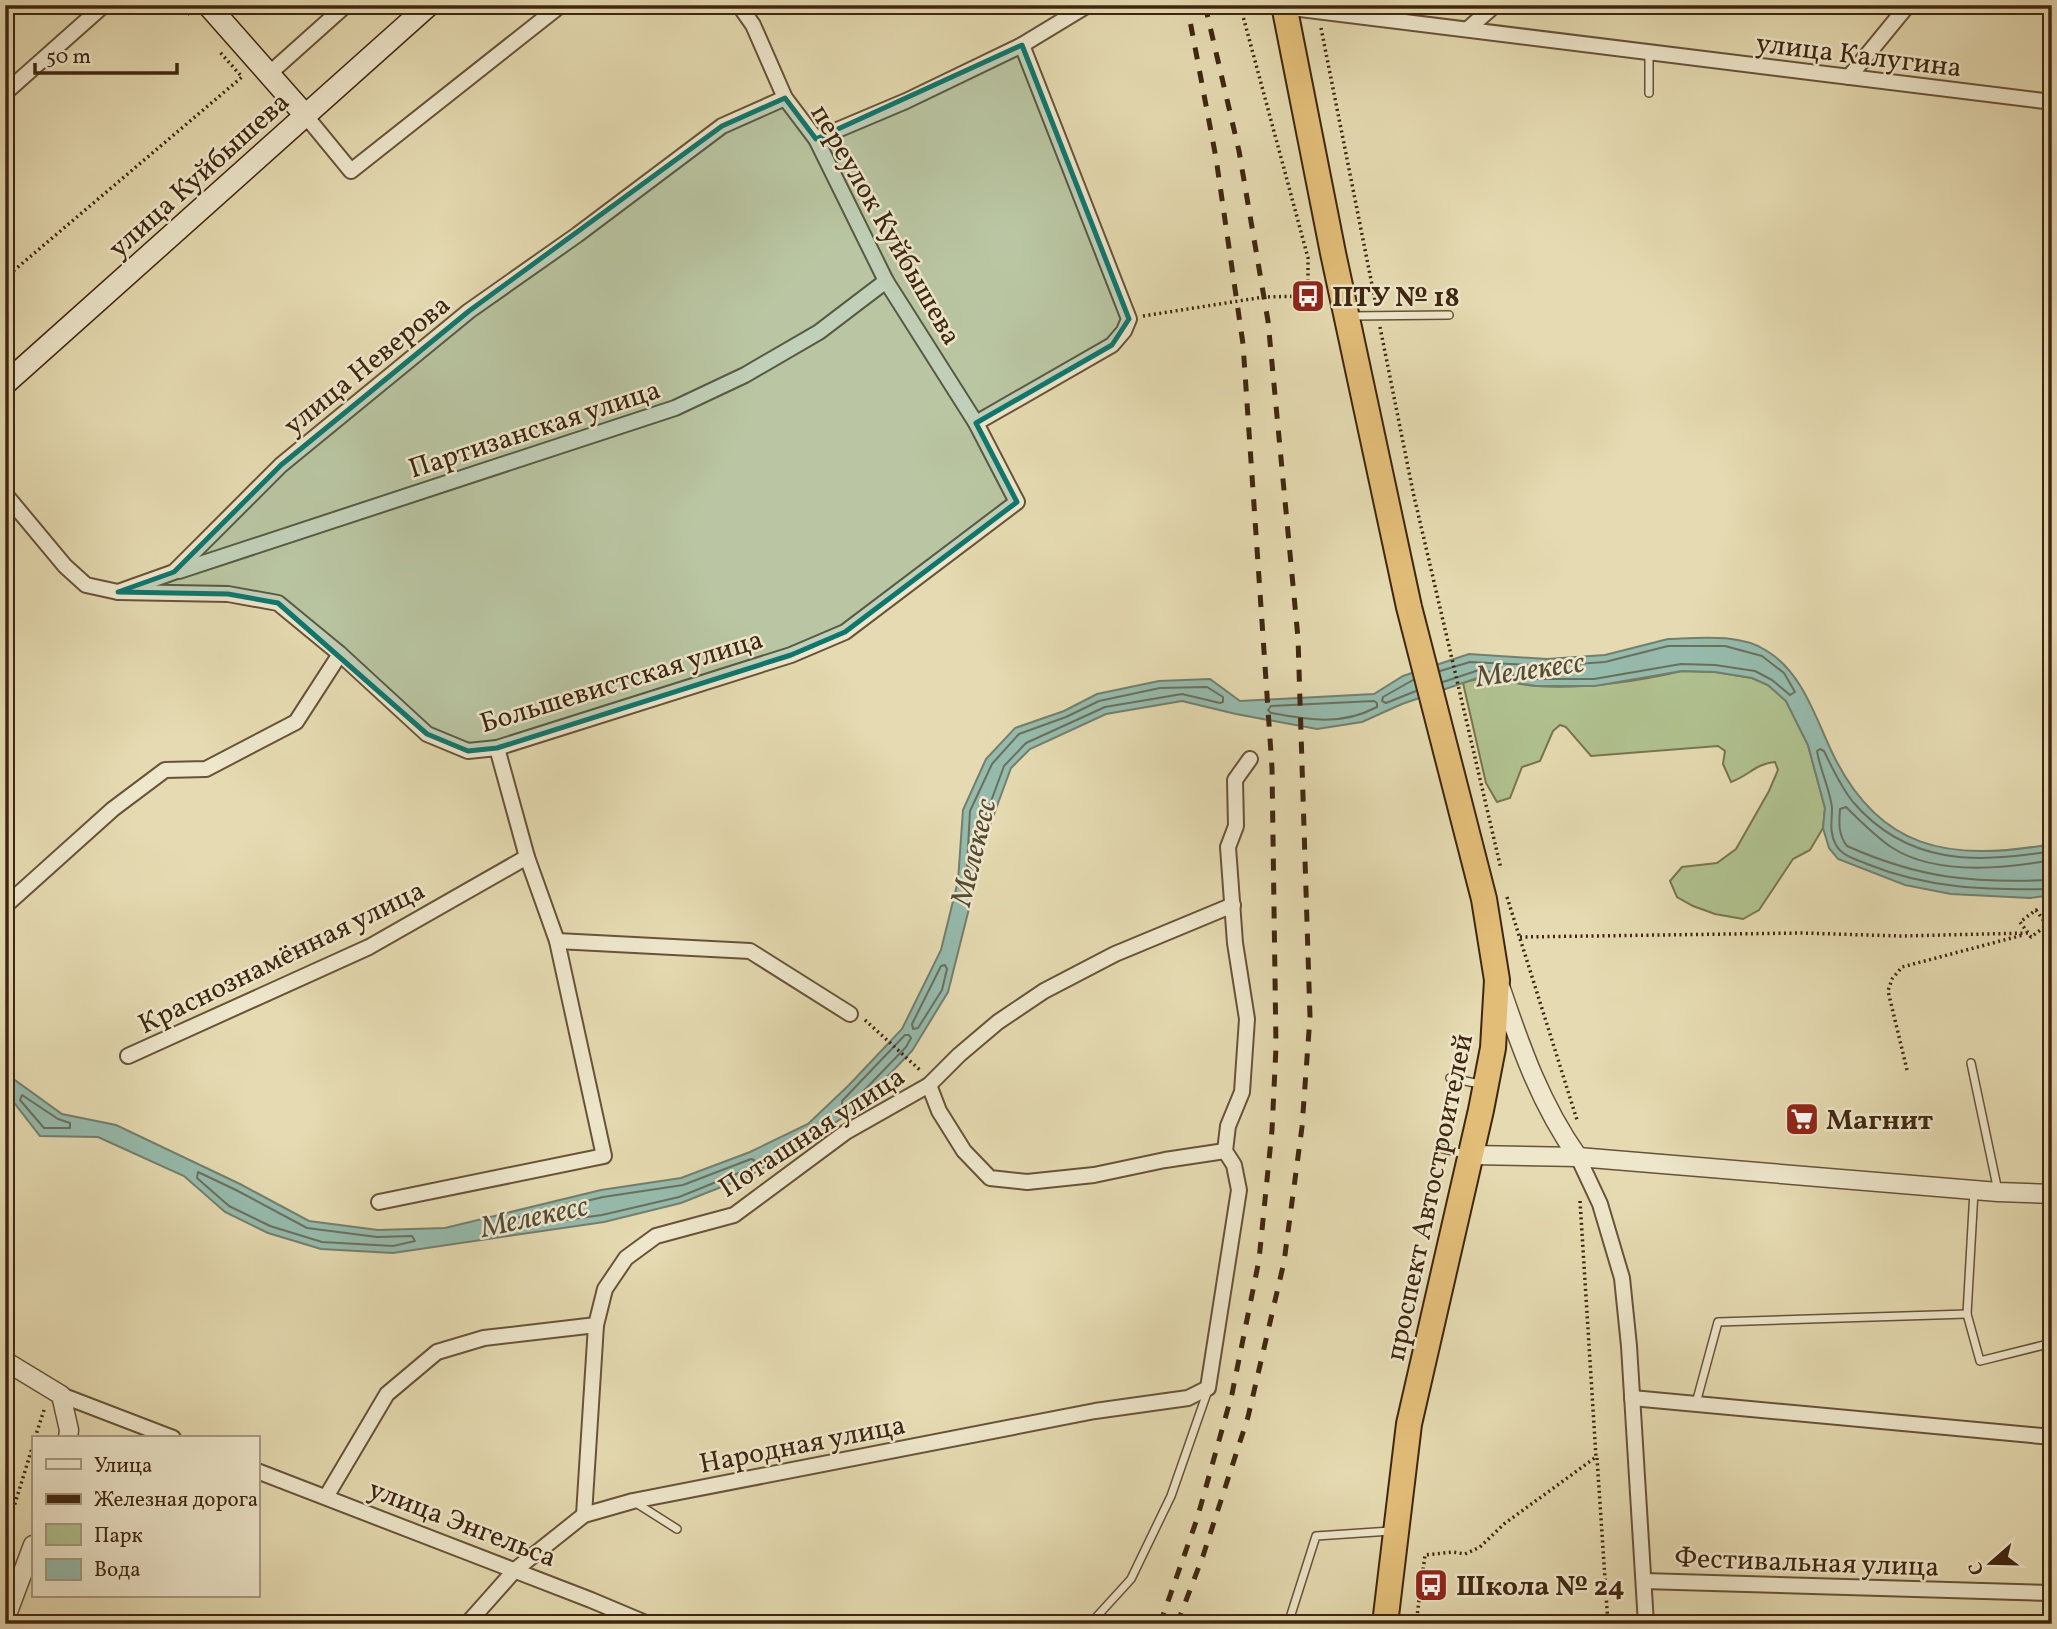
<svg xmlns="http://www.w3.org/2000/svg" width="2057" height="1629" font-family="Vollkorn,serif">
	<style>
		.green { fill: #b0c18f; stroke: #787450; stroke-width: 2 }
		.water { fill: #96bbad; stroke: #737f6e; stroke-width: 2 }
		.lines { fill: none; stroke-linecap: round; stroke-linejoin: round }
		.shore { stroke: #6a705e; stroke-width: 2 }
		.service-casing { stroke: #685338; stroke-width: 10 }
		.minor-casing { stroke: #685338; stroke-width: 18 }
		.tertiary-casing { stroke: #685338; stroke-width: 21 }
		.secondary-casing { stroke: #3f2610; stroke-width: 24 }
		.trunk-casing { stroke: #3f2610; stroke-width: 28 }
		.path { stroke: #3f2610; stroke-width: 3.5; stroke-dasharray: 2 3.5; stroke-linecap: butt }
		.service { stroke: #eee7cc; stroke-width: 7 }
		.minor { stroke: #eee7cc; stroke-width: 14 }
		.tertiary { stroke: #eee7cc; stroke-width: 18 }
		.secondary { stroke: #eee7cc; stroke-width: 21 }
		.trunk { stroke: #e2bd78; stroke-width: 24 }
		.rail { stroke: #3f2610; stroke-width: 5; stroke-dasharray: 12 12; stroke-linecap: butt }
		.marked { fill: #0f766e; fill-opacity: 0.2; stroke: #0f766e; stroke-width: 5; stroke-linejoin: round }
		.labels { text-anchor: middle; stroke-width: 5; stroke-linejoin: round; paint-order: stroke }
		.street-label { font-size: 28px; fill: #3f2610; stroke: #eee7cc }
		.poi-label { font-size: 28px; font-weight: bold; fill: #3f2610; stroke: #eee7cc; text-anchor: start }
		.water-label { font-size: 30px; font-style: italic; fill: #554b37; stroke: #eee7cc }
	</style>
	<rect width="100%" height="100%" fill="#e5dab1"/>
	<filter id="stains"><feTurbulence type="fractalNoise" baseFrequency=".00286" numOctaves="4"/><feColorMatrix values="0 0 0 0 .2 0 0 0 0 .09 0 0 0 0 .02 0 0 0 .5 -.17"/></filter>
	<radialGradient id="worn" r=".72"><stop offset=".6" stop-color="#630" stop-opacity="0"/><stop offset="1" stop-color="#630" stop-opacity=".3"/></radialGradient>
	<path class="green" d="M1682 671 1715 672 1752 678 1768 685 1786 701 1808 745 1825 808 1823 828 1810 850 1793 859 1759 910 1743 919 1715 914 1693 906 1677 897 1670 881 1682 867 1717 863 1736 849 1769 791 1778 770 1775 762C1755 764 1750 775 1731 782L1723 764 1725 751 1718 746 1591 756 1566 727 1560 725 1553 731 1540 761 1522 767 1510 798 1497 802 1486 783 1463 683C1491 673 1509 684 1537 686 1587 689 1634 682 1682 671Z"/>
	<path class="water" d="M1668 639C1698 638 1740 633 1767 651 1801 672 1814 713 1830 748 1877 851 1949 862 2052 844V895L2030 898 1951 894 1905 885 1838 859 1829 848 1823 828 1825 808 1808 745 1786 701 1768 685 1752 678 1715 672 1682 671 1595 686H1536L1480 677 1402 704 1362 722 1317 729 1236 714 1182 701 1106 714 1030 749 1011 768 990 825 948 992 912 1051 857 1108 799 1147 749 1176 681 1203 604 1222 393 1253 321 1249 268 1233 225 1212 184 1176 98 1137 40 1136 15 1104 5 1098V1073L62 1114 116 1125 240 1184 309 1221 378 1230 445 1228 601 1190 681 1178 750 1152 808 1124 849 1085 902 1029 941 950 958 881 963 810 986 759 1015 728 1064 711 1097 694 1159 681 1210 679 1240 701 1374 694 1403 676 1469 654 1547 659 1605 655Z"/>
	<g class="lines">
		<g class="shore">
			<polyline points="1440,671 1470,662 1548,666 1605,662 1668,646 1725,646 1762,656 1784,673 1795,692 1790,695 1772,680 1755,671 1715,665 1681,664 1594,679 1537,679 1479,670 1443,682"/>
			<polyline points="1413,680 1383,697 1382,701 1386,703 1416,691"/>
			<polygon points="1207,687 1223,697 1223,702 1220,703 1182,694 1105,707 1026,743 1004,766 983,823 973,865 971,868 967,866 970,811 992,764 1019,734 1066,717 1099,701 1160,688"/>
			<path d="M1374 701 1377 703V707C1341 726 1309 720 1271 713L1268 710 1271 706Z"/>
			<path d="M2052 851C1977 864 1907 865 1853 802 1841 787 1832 768 1824 751L1820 749 1817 751C1820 770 1830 789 1832 808 1832 821 1829 833 1836 845 1842 856 1856 859 1867 864 1929 889 1986 890 2052 889"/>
			<path d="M2052 860C2003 869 1935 876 1891 847 1875 836 1860 821 1846 807L1840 809C1839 822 1838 835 1847 846 1921 879 1972 883 2052 880"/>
			<polygon points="945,965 947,969 942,990 918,1028 913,1029 912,1024 941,966"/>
			<polygon points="905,1035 909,1035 911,1038 906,1047 853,1102 846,1107 842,1106 842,1101"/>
			<polygon points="22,1095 58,1119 70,1123 70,1128 44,1128 20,1100"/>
			<polygon points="751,1159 754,1160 755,1164 746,1170 679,1197 602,1215 501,1229 497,1227 500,1222 603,1197 683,1185"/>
			<polygon points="198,1172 236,1190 307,1228 377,1237 412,1236 415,1241 393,1246 322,1242 270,1226 229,1206 197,1178"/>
		</g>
		<g class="service-casing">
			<g id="service">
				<polyline points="1649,52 1649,93"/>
				<polyline points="1351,316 1449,315"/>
				<polyline points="1971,1063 1998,1191"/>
				<polyline points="1450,1078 1480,1084"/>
				<polyline points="1439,1148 1465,1154"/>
				<polyline points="2043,1190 2052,1181"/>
				<polyline points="1974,1191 1967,1314 1980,1361 2052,1343"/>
				<polyline points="1696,1403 1718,1322 1967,1314"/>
				<polyline points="636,1503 677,1529"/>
				<polyline points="1090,1624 1131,1579 1171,1496 1208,1390"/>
				<polyline points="1288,1624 1316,1536 1391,1531"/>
			</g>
		</g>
		<g class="minor-casing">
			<g id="minor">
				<polyline points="1284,7 2052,102"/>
				<polyline points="1469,28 1495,5"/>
				<polyline points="270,73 346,5"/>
				<polyline points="1849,77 1908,5"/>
				<polyline points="5,93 104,5"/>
				<polyline points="305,115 351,171 561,5"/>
				<polyline points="816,139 906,101 1022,45 1088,5"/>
				<polyline points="976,423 1112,345 1124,331 1129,319 1022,45"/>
				<polyline points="5,494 65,566 86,585 118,592 174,572 281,465 469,311 577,235 722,126 785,98"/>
				<polyline points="179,571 675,408 745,375 819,332 886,281"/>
				<polyline points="118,592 228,594 278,603 340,654 427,734 468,751 497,748 791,655 845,632 1017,502 976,423 886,281 816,139 785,98 753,25 739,5"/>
				<polyline points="5,906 113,809 165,770 206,769 296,722 340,654"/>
				<polyline points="557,941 750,951 850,1014"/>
				<polyline points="128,1056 369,947 527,857"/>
				<polyline points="929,1085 939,1111 964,1151 990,1178 1027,1182 1094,1175 1165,1160 1225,1151"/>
				<polyline points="1578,1157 1600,1204 1622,1278 1629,1346 1646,1624"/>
				<polyline points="379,1202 604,1156 557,941 527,857 497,748"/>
				<polyline points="61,1395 173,1438"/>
				<polyline points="1632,1398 2052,1437"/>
				<polyline points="257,1471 591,1600 648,1624"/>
				<polyline points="326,1497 387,1394 437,1352 484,1338 596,1325 605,1289 626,1258 656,1236 734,1215 846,1132 929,1085 959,1055 998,1022 1044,991 1115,954 1233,905"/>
				<polyline points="584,1515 596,1325"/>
				<polyline points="1644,1581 2052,1593"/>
				<polyline points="467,1624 515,1570 584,1515 633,1501 1095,1411 1188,1398 1208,1388 1239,1190 1234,1165 1225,1151 1228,1126 1242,1092 1247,1019 1235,943 1228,847 1236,826 1235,780 1250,759"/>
			</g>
		</g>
		<g class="tertiary-casing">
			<g id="tertiary">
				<path d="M1501 989C1521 1048 1541 1105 1578 1157"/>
				<polyline points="1472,1155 1578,1157 1998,1192 2052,1194"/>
				<polyline points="5,1361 61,1395 69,1430 68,1438"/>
				<polyline points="5,1620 33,1545"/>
			</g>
		</g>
		<g class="secondary-casing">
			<g id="secondary">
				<polyline points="208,5 305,115"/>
				<polyline points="5,384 429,5"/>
			</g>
		</g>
		<g class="trunk-casing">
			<polyline id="trunk" points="1284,5 1333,253 1409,607 1484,899 1497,980 1493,1048 1481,1110 1409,1424 1385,1624"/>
		</g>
		<g class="path">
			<polyline points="181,5 190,15"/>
			<polyline points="1321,28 1376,305"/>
			<polyline points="5,278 242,77 219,51"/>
			<polyline points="1143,316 1264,297 1308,296 1308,258 1240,5"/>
			<polyline points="1380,327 1413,492 1501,869"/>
			<polyline points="1507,897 1577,1120"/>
			<polygon points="2036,910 2047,925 2031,937 2020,922"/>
			<polyline points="2042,918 2052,919"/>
			<polyline points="2042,930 2052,931"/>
			<polyline points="1520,937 1801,933 1901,936 2028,933"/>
			<polyline points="865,1020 921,1071"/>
			<polyline points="1907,1070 1888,991 1892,979 1902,967 2023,935"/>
			<polyline points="35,1438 45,1407"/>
			<polyline points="1597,1458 1608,1624"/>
			<polyline points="5,1536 33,1445"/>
			<polyline points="1416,1624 1425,1555 1453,1552 1465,1554 1480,1547 1504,1524 1596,1457 1580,1201"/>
		</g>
		<use href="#service" class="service"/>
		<use href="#minor" class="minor"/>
		<use href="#tertiary" class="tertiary"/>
		<use href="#secondary" class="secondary"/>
		<use href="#trunk" class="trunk"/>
		<g class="rail">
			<polyline points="1160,1624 1197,1519 1232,1394 1259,1260 1272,1130 1276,1047 1272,768 1243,344 1216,158 1187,5"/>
			<polyline points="1177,1624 1203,1556 1248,1417 1284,1262 1302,1127 1310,1017 1298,638 1268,321 1239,151 1205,5"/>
		</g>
	</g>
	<path class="marked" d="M1022 45 1129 319 1112 345 976 423 1017 502 845 632 791 655 497 748 468 751 427 734 278 603 228 594 118 592 174 572 281 465 469 311 722 126 785 98 816 139Z"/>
	<defs>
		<g id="bus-square" transform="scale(1.75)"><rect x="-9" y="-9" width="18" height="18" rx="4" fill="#8f2418" stroke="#eee7cc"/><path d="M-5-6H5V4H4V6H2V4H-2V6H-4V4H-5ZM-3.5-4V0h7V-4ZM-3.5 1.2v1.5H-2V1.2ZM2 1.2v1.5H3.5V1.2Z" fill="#fff"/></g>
		<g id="supermarket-square" transform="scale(1.75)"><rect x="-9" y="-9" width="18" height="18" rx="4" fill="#8f2418" stroke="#eee7cc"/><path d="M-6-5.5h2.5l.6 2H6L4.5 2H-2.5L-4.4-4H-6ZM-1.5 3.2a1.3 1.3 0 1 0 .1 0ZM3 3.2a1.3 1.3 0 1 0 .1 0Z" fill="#fff"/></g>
	</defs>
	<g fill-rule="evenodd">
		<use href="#bus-square" x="1308" y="296"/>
		<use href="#supermarket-square" x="1802" y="1119"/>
		<use href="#bus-square" x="1431" y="1585"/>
	</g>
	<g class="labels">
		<g class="street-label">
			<text transform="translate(1859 54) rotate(7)" y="10">улица Калугина</text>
			<text transform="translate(198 174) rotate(-42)" y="10">улица Куйбышева</text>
			<text transform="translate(887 224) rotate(60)" y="10">переулок Куйбышева</text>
			<text transform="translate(366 364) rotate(-39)" y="10">улица Неверова</text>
			<text transform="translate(534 428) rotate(-18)" y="10">Партизанская улица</text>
			<text transform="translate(621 680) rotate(-17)" y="10">Большевистская улица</text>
			<text transform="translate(281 956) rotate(-26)" y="10">Краснознамённая улица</text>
			<text transform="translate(811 1131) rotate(-33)" y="10">Поташная улица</text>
			<text transform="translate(1428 1197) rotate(-78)" y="10">проспект Автостроителей</text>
			<text transform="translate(802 1443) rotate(-11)" y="10">Народная улица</text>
			<text transform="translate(463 1522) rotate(21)" y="10">улица Энгельса</text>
			<text transform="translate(1807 1561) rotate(2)" y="10">Фестивальная улица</text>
		</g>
		<g class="poi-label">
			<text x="1332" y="306">ПТУ № 18</text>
			<text x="1826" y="1129">Магнит</text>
			<text x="1456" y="1595">Школа № 24</text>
		</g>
		<g class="water-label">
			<text transform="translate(1530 669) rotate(-8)" y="10">Мелекесс</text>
			<text transform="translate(973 852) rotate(-76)" y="10">Мелекесс</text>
			<text transform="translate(534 1216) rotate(-12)" y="10">Мелекесс</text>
		</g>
	</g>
	<rect width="2057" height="1629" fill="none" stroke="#e5dab1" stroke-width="28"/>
	<rect x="7" y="7" width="2043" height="1615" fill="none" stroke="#3f2610" stroke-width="3.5"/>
	<rect x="14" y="14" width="2029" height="1601" fill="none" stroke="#3f2610" stroke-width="2"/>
	<rect x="32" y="1436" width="228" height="161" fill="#eee7cc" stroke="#a89a81" stroke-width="2"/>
	<rect x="46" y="1459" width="35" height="10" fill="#eee7cc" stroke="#a89a81" stroke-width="2"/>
	<text x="94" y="1472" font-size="21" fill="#3f2610">Улица</text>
	<rect x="46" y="1494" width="35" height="10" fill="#3f2610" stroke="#a89a81" stroke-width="2"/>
	<text x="94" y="1506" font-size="21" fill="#3f2610">Железная дорога</text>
	<rect x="46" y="1524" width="35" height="21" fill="#b0c18f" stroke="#a89a81" stroke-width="2"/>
	<text x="94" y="1542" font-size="21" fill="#3f2610">Парк</text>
	<rect x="46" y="1559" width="35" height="21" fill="#96bbad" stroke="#a89a81" stroke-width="2"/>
	<text x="94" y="1576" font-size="21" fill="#3f2610">Вода</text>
	<g transform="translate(1991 1563) rotate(250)" stroke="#eee7cc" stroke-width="5" paint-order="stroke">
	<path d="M0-5L12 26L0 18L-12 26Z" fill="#3f2610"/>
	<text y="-10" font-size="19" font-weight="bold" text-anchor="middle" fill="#3f2610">С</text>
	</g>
	<path d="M35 63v10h142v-10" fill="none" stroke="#3f2610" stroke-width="3.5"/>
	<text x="46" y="63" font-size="21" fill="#3f2610" stroke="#eee7cc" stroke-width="5" paint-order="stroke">50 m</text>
	<rect width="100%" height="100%" filter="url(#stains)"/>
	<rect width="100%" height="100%" fill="url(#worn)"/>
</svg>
